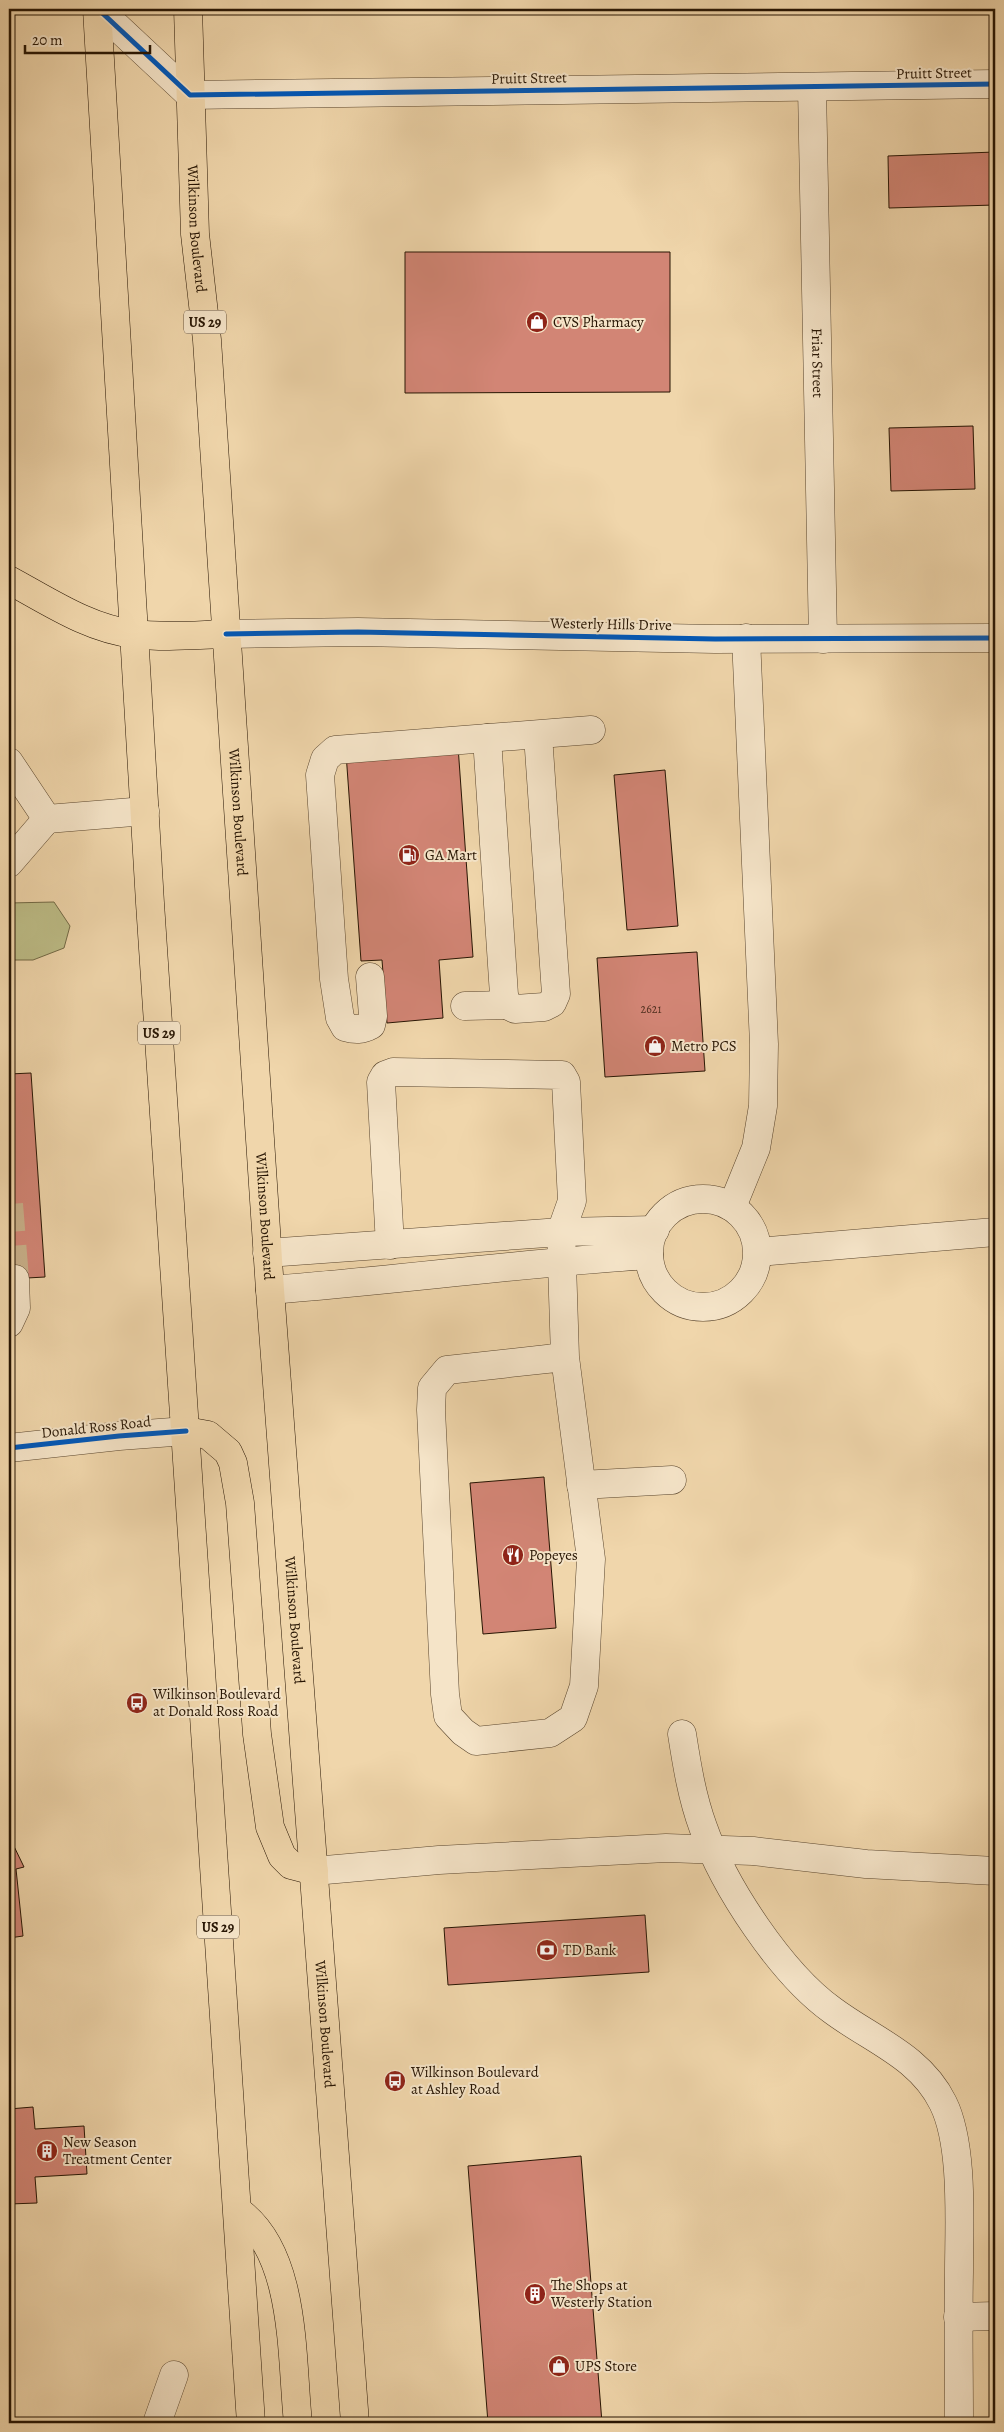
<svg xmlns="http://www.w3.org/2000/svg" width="1004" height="2432" font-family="Alegreya,serif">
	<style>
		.green { fill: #bdbd87; stroke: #726945 }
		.building { fill: #d28575; stroke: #271503 }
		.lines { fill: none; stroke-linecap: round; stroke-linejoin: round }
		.minor-tunnel { stroke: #c8af89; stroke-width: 28; stroke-dasharray: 28 14; stroke-linecap: butt }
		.minor-casing { stroke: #59452d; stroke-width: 29 }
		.major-casing { stroke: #271503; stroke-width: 29 }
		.minor { stroke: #f5e4c8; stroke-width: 28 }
		.major { stroke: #f0d6ab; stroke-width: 28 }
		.cycleway-casing { stroke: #f5e4c8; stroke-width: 8 }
		.cycleway { stroke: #0057b8; stroke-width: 5 }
		.labels { text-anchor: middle; stroke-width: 4; stroke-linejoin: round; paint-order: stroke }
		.number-label { font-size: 12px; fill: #523120 }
		.shield { fill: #f5e4c8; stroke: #65533e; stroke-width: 1 }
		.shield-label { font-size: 14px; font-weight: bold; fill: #271503 }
		.street-label { font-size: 15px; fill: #271503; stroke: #f5e4c8 }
		.poi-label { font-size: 15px; fill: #271503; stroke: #f5e4c8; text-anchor: start }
	</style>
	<rect width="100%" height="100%" fill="#f0d6ab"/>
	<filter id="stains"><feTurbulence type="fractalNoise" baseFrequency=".004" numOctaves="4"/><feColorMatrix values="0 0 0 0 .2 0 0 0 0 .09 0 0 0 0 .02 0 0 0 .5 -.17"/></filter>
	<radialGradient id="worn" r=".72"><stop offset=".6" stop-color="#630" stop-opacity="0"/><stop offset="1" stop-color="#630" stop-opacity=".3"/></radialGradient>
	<polygon class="green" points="54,902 70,926 64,948 33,960 9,960 9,903"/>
	<g class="building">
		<polygon points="995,152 995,205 889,208 888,156"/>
		<polygon points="405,252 670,252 670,392 405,393"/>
		<polygon points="973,426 975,489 891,491 889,428"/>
		<polygon points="458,746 473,957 439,960 443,1018 387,1023 382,960 361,961 346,753"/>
		<polygon points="665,770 678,926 627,930 614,775"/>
		<polygon points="697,952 705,1071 605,1077 597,958"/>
		<polygon points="31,1073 45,1277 9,1279 9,1074"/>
		<polygon points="544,1477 556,1628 483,1634 470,1483"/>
		<polygon points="9,1836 24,1867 16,1869 23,1936 9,1938"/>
		<polygon points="645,1915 649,1972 448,1985 444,1928"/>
		<polygon points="33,2107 35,2129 84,2126 87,2174 35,2177 37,2203 9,2204 9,2109"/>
		<polygon points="581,2156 602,2423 488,2423 468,2166"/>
	</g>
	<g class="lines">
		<polyline class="minor-tunnel" points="9,1204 15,1279"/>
		<g class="minor-casing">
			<g id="minor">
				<polyline points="98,9 190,95 995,84"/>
				<path id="s1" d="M812 88 823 639"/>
				<polyline points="226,634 358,632 715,639 995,638"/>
				<polyline points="487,738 504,995 507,1005 515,1009 544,1007 552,1003 556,994 538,735"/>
				<polyline points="9,762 47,819 145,811"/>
				<polyline points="9,863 47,819"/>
				<path d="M370 977 373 1016 371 1025C362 1030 355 1030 345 1027L340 1018 334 979 320 775 325 759 335 750 591 730"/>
				<polyline points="465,1006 507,1005"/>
				<circle cx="703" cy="1253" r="54"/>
				<polyline points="732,1207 756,1148 763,1106 764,1044 746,638"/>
				<polyline points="390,1245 381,1082 385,1075 393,1072 562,1075 566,1082 572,1201 561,1232 565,1357 447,1370 432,1388 431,1410 445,1694 448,1716 463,1732 476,1741 550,1733 573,1718 584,1686 591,1559 565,1357"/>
				<polyline points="758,1252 995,1232"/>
				<polyline points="267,1253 561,1232 655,1230"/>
				<path d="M270 1290C397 1280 523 1263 649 1255"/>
				<polyline points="9,1323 16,1308 15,1279"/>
				<polyline points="9,1448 119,1436 186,1431"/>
				<polyline points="581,1485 672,1480"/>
				<path d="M682 1734C687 1766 692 1797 703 1827 724 1887 781 1973 832 2010 872 2040 920 2056 943 2103 964 2145 959 2225 959 2272 958 2323 959 2373 959 2423"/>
				<polyline points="314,1871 439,1860 666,1848 753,1851 866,1864 995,1871"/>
				<polyline points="958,2317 995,2316"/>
				<polyline points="157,2423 174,2375"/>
			</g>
		</g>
		<g class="major-casing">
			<g id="major">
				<polyline points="97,9 150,903 251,2423"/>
				<path id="s2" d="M188 9 195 234 207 340 270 1290 355 2423"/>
				<path d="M9 580C48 601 89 629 134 634 164 638 195 635 226 634"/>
				<polyline points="186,1431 208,1435 228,1452 233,1463 240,1503 257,1734 270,1827 282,1856 291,1865 314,1871"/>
				<path d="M238 2211C297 2253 291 2358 298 2423"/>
			</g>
		</g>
		<use href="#minor" class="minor"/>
		<use href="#major" class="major"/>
		<g class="cycleway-casing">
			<g id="cycleway">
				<polyline points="98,9 190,95 995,84"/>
				<polyline points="226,634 358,632 715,639 995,638"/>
				<polyline points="9,1448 119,1436 186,1431"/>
			</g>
		</g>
		<use href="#cycleway" class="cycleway"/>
	</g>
	<defs>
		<g id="shop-disc" transform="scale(1.125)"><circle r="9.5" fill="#8f2418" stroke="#f5e4c8"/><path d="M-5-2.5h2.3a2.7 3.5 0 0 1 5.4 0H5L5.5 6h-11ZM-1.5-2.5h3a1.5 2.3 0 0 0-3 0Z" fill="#fff"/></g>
		<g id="fuel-disc" transform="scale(1.125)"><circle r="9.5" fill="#8f2418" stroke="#f5e4c8"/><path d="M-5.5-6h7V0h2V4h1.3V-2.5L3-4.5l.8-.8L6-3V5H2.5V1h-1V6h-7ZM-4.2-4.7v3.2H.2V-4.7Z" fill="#fff"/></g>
		<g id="restaurant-disc" transform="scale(1.125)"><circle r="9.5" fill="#8f2418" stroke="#f5e4c8"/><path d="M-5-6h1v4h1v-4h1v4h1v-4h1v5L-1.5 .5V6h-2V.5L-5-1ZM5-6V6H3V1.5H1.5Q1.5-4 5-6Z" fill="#fff"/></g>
		<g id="bus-disc" transform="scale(1.125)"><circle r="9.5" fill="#8f2418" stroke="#f5e4c8"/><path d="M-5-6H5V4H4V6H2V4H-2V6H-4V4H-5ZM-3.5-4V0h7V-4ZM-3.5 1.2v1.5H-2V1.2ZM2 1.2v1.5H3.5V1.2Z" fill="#fff"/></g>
		<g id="bank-disc" transform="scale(1.125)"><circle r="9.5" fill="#8f2418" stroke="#f5e4c8"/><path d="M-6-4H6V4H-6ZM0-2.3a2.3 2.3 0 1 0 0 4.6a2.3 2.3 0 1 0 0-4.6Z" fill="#fff"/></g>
		<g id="building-disc" transform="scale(1.125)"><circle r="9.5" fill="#8f2418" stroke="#f5e4c8"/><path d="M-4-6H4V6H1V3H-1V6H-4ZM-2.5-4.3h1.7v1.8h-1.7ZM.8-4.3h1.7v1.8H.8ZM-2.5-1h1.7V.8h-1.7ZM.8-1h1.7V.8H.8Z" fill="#fff"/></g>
	</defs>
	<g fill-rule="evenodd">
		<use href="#shop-disc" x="537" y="322"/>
		<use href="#fuel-disc" x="409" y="855"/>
		<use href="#shop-disc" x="655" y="1046"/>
		<use href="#restaurant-disc" x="513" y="1555"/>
		<use href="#bus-disc" x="137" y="1703"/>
		<use href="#bank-disc" x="547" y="1950"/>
		<use href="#bus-disc" x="395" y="2081"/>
		<use href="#building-disc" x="47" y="2151"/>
		<use href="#building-disc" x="535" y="2294"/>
		<use href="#shop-disc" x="559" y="2366"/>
	</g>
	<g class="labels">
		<g class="number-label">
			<text x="651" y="1013">2621</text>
		</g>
		<g class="shield">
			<rect x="184" y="310.5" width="42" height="23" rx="4"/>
			<rect x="138" y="1021.5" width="42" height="23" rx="4"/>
			<rect x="197" y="1915.5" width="42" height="23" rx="4"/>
		</g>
		<g class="shield-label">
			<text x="205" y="327">US 29</text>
			<text x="159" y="1038">US 29</text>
			<text x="218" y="1932">US 29</text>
		</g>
		<g class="street-label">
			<text transform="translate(934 73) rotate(-1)" y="5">Pruitt Street</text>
			<text transform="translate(529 78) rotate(-1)" y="5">Pruitt Street</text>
			<text dy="5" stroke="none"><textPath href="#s2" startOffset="220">Wilkinson Boulevard</textPath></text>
			<text dy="5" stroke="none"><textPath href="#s1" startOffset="275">Friar Street</textPath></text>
			<text transform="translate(611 624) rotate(1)" y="5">Westerly Hills Drive</text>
			<text dy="5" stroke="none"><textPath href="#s2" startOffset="805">Wilkinson Boulevard</textPath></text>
			<text dy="5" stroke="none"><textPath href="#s2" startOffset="1210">Wilkinson Boulevard</textPath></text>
			<text transform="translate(96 1427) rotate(-6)" y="5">Donald Ross Road</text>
			<text dy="5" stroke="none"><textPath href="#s2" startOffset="1615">Wilkinson Boulevard</textPath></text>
			<text dy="5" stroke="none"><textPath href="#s2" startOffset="2020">Wilkinson Boulevard</textPath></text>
		</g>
		<g class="poi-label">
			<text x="553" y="327">CVS Pharmacy</text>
			<text x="425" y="860">GA Mart</text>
			<text x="671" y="1051">Metro PCS</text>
			<text x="529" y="1560">Popeyes</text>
			<text x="153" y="1699">Wilkinson Boulevard<tspan x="153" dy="17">at Donald Ross Road</tspan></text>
			<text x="563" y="1955">TD Bank</text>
			<text x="411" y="2077">Wilkinson Boulevard<tspan x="411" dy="17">at Ashley Road</tspan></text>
			<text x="63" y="2147">New Season<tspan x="63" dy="17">Treatment Center</tspan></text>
			<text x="551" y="2290">The Shops at<tspan x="551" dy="17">Westerly Station</tspan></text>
			<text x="575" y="2371">UPS Store</text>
		</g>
	</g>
	<rect width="1004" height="2432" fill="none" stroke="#f0d6ab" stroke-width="30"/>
	<rect x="10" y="10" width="984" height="2412" fill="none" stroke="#271503" stroke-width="2.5"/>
	<rect x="15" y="15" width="974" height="2402" fill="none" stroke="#271503"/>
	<path d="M25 45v8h125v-8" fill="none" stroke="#271503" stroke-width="2.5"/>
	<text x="32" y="45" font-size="15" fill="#271503" stroke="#f5e4c8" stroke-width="4" paint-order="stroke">20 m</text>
	<rect width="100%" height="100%" filter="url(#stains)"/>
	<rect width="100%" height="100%" fill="url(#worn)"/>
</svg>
